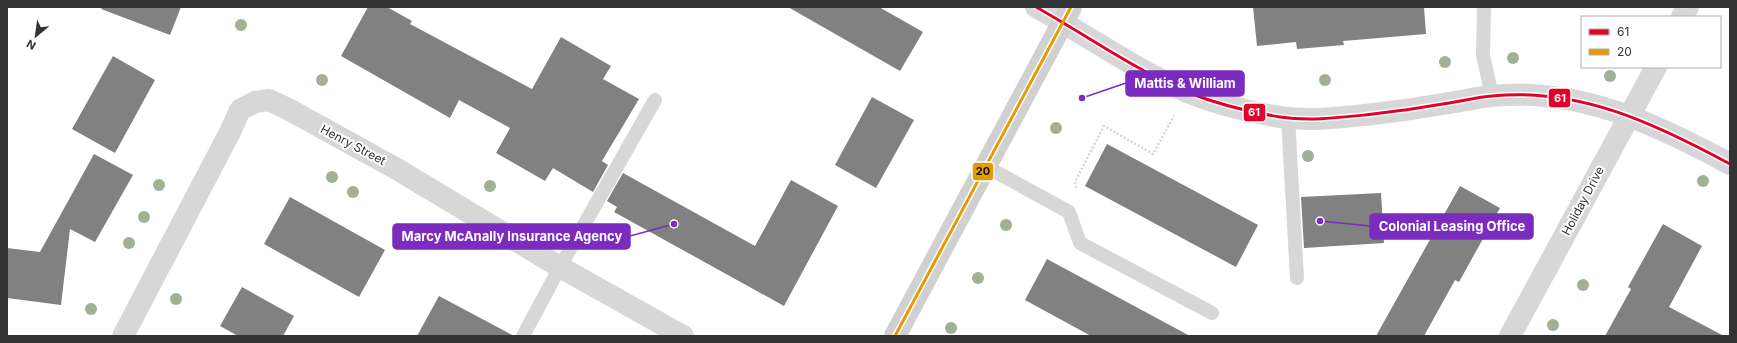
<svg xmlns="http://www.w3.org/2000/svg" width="1737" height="343" font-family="Inter,sans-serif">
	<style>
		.building { fill: #818181 }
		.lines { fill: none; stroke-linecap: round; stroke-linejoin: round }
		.path { stroke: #d6d6d6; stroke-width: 2.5; stroke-dasharray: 2 2; stroke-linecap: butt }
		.service { stroke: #d7d7d7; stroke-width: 14 }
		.minor { stroke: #d7d7d7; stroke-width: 22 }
		.secondary { stroke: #d0d0d0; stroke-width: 22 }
		.bus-1-casing { stroke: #fff; stroke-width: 6 }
		.bus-2-casing { stroke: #fff; stroke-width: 6 }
		.bus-1 { stroke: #e4002b; stroke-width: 3 }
		.bus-2 { stroke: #e39a05; stroke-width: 3 }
		.tree { fill: #a2b095 }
		.labels { text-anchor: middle; stroke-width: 4; stroke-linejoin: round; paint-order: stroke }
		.street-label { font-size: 12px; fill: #333; stroke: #fff }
		.leader { fill: none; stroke: #7b2cbf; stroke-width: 1.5 }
		.callout-dot { fill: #7b2cbf; stroke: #fff; stroke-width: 1.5 }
		.callout { fill: #7b2cbf; stroke: #7b2cbf; stroke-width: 1.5 }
		.callout-label { font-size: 13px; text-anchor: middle; font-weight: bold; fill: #fff }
		.line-badge { stroke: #fff; stroke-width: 1.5 }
		.badge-label { font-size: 11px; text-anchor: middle; font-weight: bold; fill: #fff }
		.pale-badge-label { font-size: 11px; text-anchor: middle; font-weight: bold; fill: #111 }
	</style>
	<rect width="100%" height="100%" fill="#fff"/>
	<g class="building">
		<polygon points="102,7 181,7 170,35 101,9"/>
		<polygon points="368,7 387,7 412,21 410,24 532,89 561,37 611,66 603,79 639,99 602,161 608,165 593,192 553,168 545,181 496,153 510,128 459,100 450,118 341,56"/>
		<polygon points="788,7 879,7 923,32 900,71"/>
		<polygon points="1253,7 1424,7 1426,34 1343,41 1344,45 1297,49 1296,42 1257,46"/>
		<polygon points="113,56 155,80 115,153 72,129"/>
		<polygon points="872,97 914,120 876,188 835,165"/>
		<polygon points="1107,144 1258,225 1236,267 1085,186"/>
		<polygon points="94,154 133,175 95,242 70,229 61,305 7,298 7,248 40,252"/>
		<polygon points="623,173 755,246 791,180 838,206 784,306 614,212 617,207 607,201"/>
		<polygon points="1460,186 1500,208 1459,282 1455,280 1424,336 1376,336"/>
		<polygon points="1381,193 1384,243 1304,248 1301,197"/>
		<polygon points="290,197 385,250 359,297 264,244"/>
		<polygon points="1663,224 1702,246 1669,307 1724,336 1605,336 1631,289 1628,287"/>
		<polygon points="1047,259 1190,336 1091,336 1025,300"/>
		<polygon points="242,287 294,316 283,336 238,336 220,326"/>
		<polygon points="439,296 514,336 417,336"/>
	</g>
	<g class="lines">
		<polyline class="path" points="1076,188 1075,182 1104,126 1153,154 1174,116"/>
		<g class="service">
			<polyline points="1484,7 1483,55 1492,96"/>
			<polyline points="1288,118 1297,278"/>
			<polyline points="985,166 1069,212 1080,243 1212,313"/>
			<polyline points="523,336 560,267 655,100"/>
		</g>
		<g class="minor">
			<path d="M1036 7C1086 35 1134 69 1187 92 1217 104 1249 112 1280 117 1308 121 1336 118 1365 115 1393 112 1421 108 1449 103 1463 101 1478 97 1492 96 1579 87 1656 124 1730 164"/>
			<polyline points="1682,17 1688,7"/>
			<polyline points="123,336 230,132 240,110 255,102 269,100 288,109 395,168 560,267 683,336"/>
			<polyline points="1510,336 1656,67"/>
		</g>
		<polyline class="secondary" points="895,336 1071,7"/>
		<g class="bus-1-casing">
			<path id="bus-1" d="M1036 7C1086 35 1134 69 1187 92 1217 104 1249 112 1280 117 1308 121 1336 118 1365 115 1393 112 1421 108 1449 103 1463 101 1478 97 1492 96 1579 87 1656 124 1730 164"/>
		</g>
		<g class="bus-2-casing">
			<polyline id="bus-2" points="895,336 1071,7"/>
		</g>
		<use href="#bus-1" class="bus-1"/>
		<use href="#bus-2" class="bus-2"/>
	</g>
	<g class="tree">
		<circle cx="241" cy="25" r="6"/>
		<circle cx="1513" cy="58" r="6"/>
		<circle cx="1445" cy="62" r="6"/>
		<circle cx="1610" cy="76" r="6"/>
		<circle cx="1239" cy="78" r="6"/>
		<circle cx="322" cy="80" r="6"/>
		<circle cx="1325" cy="80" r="6"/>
		<circle cx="1056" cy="128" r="6"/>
		<circle cx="1308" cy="156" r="6"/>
		<circle cx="332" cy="177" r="6"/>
		<circle cx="1703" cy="181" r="6"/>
		<circle cx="159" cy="185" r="6"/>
		<circle cx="490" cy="186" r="6"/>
		<circle cx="353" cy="192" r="6"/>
		<circle cx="144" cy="217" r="6"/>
		<circle cx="1006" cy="225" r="6"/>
		<circle cx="129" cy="243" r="6"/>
		<circle cx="978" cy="278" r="6"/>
		<circle cx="1583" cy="285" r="6"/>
		<circle cx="176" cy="299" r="6"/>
		<circle cx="91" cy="309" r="6"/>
		<circle cx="1553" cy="325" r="6"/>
		<circle cx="951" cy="328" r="6"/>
	</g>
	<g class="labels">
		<g class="street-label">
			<text transform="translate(353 145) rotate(28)" y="4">Henry Street</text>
			<text transform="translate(1583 201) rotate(-62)" y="4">Holiday Drive</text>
		</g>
	</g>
	<path class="leader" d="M1082 98L1126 83M1320 221L1370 226M674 224L630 236"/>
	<g class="callout-dot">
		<circle cx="1082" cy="98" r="4"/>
		<circle cx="1320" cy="221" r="4"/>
		<circle cx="674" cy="224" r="4"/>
	</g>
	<g class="callout">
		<rect x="1126" y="71" width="118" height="25" rx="4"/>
		<rect x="1370" y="214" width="163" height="25" rx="4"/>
		<rect x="393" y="224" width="237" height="25" rx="4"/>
	</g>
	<g class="callout-label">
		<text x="1185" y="88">Mattis &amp; William</text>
		<text x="1452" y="231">Colonial Leasing Office</text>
		<text x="512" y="241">Marcy McAnally Insurance Agency</text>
	</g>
	<g class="line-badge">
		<rect x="1548" y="88" width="23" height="20" rx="4" fill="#e4002b"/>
		<rect x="1243" y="103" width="23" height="19" rx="4" fill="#e4002b"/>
		<rect x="972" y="162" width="22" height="19" rx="4" fill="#e39a05"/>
	</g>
	<g class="badge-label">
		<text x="1560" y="102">61</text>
		<text x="1254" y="116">61</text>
	</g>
	<g class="pale-badge-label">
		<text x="983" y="175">20</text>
	</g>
	<rect width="1737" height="343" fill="none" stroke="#333333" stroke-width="16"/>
	<rect x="1581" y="16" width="140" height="52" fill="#ffffff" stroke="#adadad"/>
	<rect x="1589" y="29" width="20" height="6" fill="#e4002b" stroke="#adadad"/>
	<text x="1617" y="36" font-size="12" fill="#333333">61</text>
	<rect x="1589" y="49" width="20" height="6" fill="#e39a05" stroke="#adadad"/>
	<text x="1617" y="56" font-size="12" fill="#333333">20</text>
	<g transform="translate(36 36) rotate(209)" stroke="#ffffff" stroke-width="3" paint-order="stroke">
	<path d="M0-3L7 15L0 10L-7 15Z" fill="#333333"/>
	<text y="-6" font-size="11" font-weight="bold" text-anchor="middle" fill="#333333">N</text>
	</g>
</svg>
